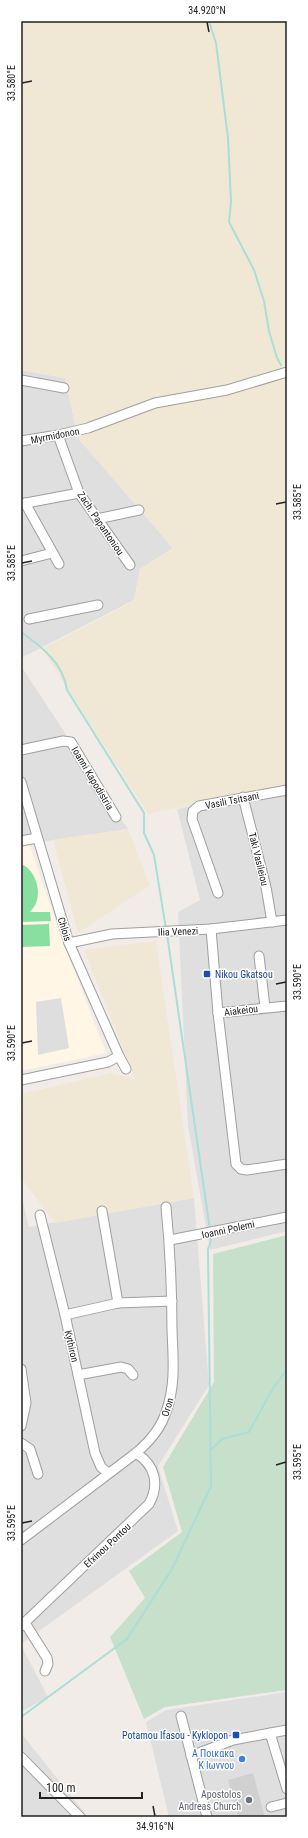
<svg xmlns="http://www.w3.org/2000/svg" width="308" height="1838" font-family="'Roboto Condensed',sans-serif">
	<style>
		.residential { fill: #e0dfdf }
		.education { fill: #fff6e5 }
		.religious { fill: #d0d0d0 }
		.farmland { fill: #f0e8d5 }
		.wetland { fill: #c6e0cb }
		.pitch { fill: #89dfa0 }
		.parking { fill: #dedede }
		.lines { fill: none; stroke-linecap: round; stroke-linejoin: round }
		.stream { stroke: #aaded8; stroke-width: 2 }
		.minor-casing { stroke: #9f9f9f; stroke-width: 11 }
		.minor { stroke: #fff; stroke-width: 9 }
		.ticks { fill: none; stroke: #222; stroke-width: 1.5 }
		.transit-dot { fill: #1a4fb4; stroke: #fff; stroke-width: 1.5 }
		.shop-dot { fill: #3f7fe0; stroke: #fff; stroke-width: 1.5 }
		.worship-dot { fill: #6b7280; stroke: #fff; stroke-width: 1.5 }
		.labels { text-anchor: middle; stroke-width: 3; stroke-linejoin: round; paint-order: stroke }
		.street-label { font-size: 10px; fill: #222; stroke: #fff }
		.transit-label { font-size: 10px; fill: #164399; stroke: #fff; text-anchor: start }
		.shop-label { font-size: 10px; fill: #366cbe; stroke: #fff; text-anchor: end }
		.worship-label { font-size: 10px; fill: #5b616d; stroke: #fff; text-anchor: end }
		.neatline { fill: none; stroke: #222; stroke-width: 1.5 }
		.ticks-label { font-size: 10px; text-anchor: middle; fill: #222 }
	</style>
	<rect width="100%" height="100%" fill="#f2ece9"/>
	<g class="residential">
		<polygon points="21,370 65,378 78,438 173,548 140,569 134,600 21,658"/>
		<polygon points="21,666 128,829 53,840 21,847"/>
		<polygon points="287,786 287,1231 210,1250 188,1126 178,912 200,900 177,809"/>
		<polygon points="21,1194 29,1227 194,1198 209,1385 158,1466 178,1531 21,1644"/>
		<polygon points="21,1645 48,1697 21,1712"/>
		<polygon points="287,1692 287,1817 169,1817 146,1722 166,1710"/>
		<polygon points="21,1733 88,1817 21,1817"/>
	</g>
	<polygon class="education" points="28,840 60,934 106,1053 21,1071 21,842"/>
	<polygon class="religious" points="253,1773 265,1817 238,1817 228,1780"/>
	<g class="farmland">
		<polygon points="21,21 287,21 287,786 148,814 42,649 134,601 140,569 173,548 78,438 65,378 21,370"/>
		<polygon points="128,829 150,885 78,933 53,840"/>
		<polygon points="156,941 194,1198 55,1223 23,1180 21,1167 21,1094 111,1073 135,1079 84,950"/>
	</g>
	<polygon class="wetland" points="287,1235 287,1690 165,1707 144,1719 110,1637 145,1598 129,1571 182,1532 163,1467 214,1382 213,1254"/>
	<g class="pitch">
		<path d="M21 864C33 868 41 887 37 900 36 905 33 908 30 912H50L51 921 21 922Z"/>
		<polygon points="49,924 50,946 21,947 21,925"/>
	</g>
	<polygon class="parking" points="61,998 69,1048 38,1055 36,1002"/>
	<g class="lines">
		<g class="stream">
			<polyline points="209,21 216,43 228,138 231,202 229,222 254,270 264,301 269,331 277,358 281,365"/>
			<path d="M21 632C42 647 63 663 67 690L144 813V833L154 855 166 929"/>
			<polyline points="167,934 210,1230"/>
			<polyline points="212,1449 222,1439 249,1432 273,1388 287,1370"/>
			<polyline points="21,1717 127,1639 172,1569 211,1486 208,1249 211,1241 210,1235"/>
		</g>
		<g class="minor-casing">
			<g id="minor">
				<polyline points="21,380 64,388"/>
				<polyline points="58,435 79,493 130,565"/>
				<polyline points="21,441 58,435 88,428 155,403 227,390 287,372"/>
				<polyline points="25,503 59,564"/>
				<polyline points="21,504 79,493"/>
				<polyline points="97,519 139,510"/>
				<polyline points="21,561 52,553"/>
				<polyline points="29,619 98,605"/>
				<polyline points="21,750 63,741 71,742 116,817"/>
				<polyline points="21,782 69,943 119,1056 126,1069"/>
				<polyline points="243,797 266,887 272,922"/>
				<polyline points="21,841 37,838"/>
				<polyline points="218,893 192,819 193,811 199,806 287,790"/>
				<polyline points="211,929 218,1013 236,1164 241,1169 247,1170 287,1164"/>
				<polyline points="69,943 112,934 211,929 287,920"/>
				<polyline points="259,956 265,1007"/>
				<polyline points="218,1013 287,1006"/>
				<polyline points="21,1080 108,1062 119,1056"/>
				<polyline points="102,1211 118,1303"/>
				<polyline points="40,1215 65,1315 95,1453 101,1467 108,1473"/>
				<polyline points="170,1240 287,1217"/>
				<polyline points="65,1315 118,1303 172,1301"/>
				<polyline points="21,1369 26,1403 21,1426"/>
				<polyline points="78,1375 121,1367 128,1369 133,1375"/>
				<polyline points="21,1443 30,1449 38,1474"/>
				<path d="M21 1540 136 1453C149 1442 161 1428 166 1412 176 1385 173 1357 172 1330 172 1289 170 1248 166 1207"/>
				<polyline points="25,1623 47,1658 48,1664 45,1671"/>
				<path d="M21 1626 149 1504C160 1484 155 1465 136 1453"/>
				<polyline points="181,1716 207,1817"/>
				<polyline points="270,1733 287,1789"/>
				<polyline points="191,1756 233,1740 287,1730"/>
				<polyline points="21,1757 80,1817"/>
				<polyline points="271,1807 287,1803"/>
			</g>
		</g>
		<use href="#minor" class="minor"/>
	</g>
	<path class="ticks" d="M207 22 209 32M22 83 32 81M276 504 286 502M22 563 32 561M276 984 286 982M22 1043 32 1041M276 1465 286 1462M22 1523 32 1521M153 1806 155 1816"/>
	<g class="transit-dot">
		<rect x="203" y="970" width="8" height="8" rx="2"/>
		<rect x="232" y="1731" width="8" height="8" rx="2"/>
	</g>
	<circle class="shop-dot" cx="242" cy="1759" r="4"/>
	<circle class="worship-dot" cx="249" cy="1800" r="4"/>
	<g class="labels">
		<g class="street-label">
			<text transform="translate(55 435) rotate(-11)" y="4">Myrmidonon</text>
			<text transform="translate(101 523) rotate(56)" y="4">Zach. Papantoniou</text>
			<text transform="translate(93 778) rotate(59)" y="4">Ioanni Kapodistria</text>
			<text transform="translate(232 800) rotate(-11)" y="4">Vasili Tsitsani</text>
			<text transform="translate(259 859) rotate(76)" y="4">Taki Vasileiou</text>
			<text transform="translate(65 929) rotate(73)" y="4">Chlois</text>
			<text transform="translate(178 931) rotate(-2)" y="4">Ilia Venezi</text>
			<text transform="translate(241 1010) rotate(-7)" y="4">Aiakeiou</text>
			<text transform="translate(228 1229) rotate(-12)" y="4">Ioanni Polemi</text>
			<text transform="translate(72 1346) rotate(77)" y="4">Kythiron</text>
			<text transform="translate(167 1407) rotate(-73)" y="4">Oron</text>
			<text transform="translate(107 1545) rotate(-43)" y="4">Efxinou Pontou</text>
		</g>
		<g class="transit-label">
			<text x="215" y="978">Nikou Gkatsou</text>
			<text x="228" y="1739" text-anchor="end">Potamou Ifasou - Kyklopon</text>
		</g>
		<g class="shop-label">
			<text x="234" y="1757">Α Ποικακα<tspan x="234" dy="12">Κ Ιωννου</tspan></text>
		</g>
		<g class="worship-label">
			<text x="241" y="1798">Apostolos<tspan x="241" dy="12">Andreas Church</tspan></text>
		</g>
	</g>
	<rect width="308" height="1838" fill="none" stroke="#ffffff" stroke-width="44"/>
	<path d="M40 1792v6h102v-6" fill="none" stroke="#222222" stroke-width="2"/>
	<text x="46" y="1792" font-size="12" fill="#222222" stroke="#ffffff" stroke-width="3" paint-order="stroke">100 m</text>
	<rect x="22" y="22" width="264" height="1794" class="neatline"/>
	<g class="ticks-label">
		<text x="207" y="14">34.920°N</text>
		<text transform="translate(11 83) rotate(-90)" y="4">33.580°E</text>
		<text transform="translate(297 502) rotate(-90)" y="4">33.585°E</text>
		<text transform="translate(11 563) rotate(-90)" y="4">33.585°E</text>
		<text transform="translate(297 982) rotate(-90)" y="4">33.590°E</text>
		<text transform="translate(11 1043) rotate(-90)" y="4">33.590°E</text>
		<text transform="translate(297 1462) rotate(-90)" y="4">33.595°E</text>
		<text transform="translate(11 1523) rotate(-90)" y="4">33.595°E</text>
		<text x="155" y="1830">34.916°N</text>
	</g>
</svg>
